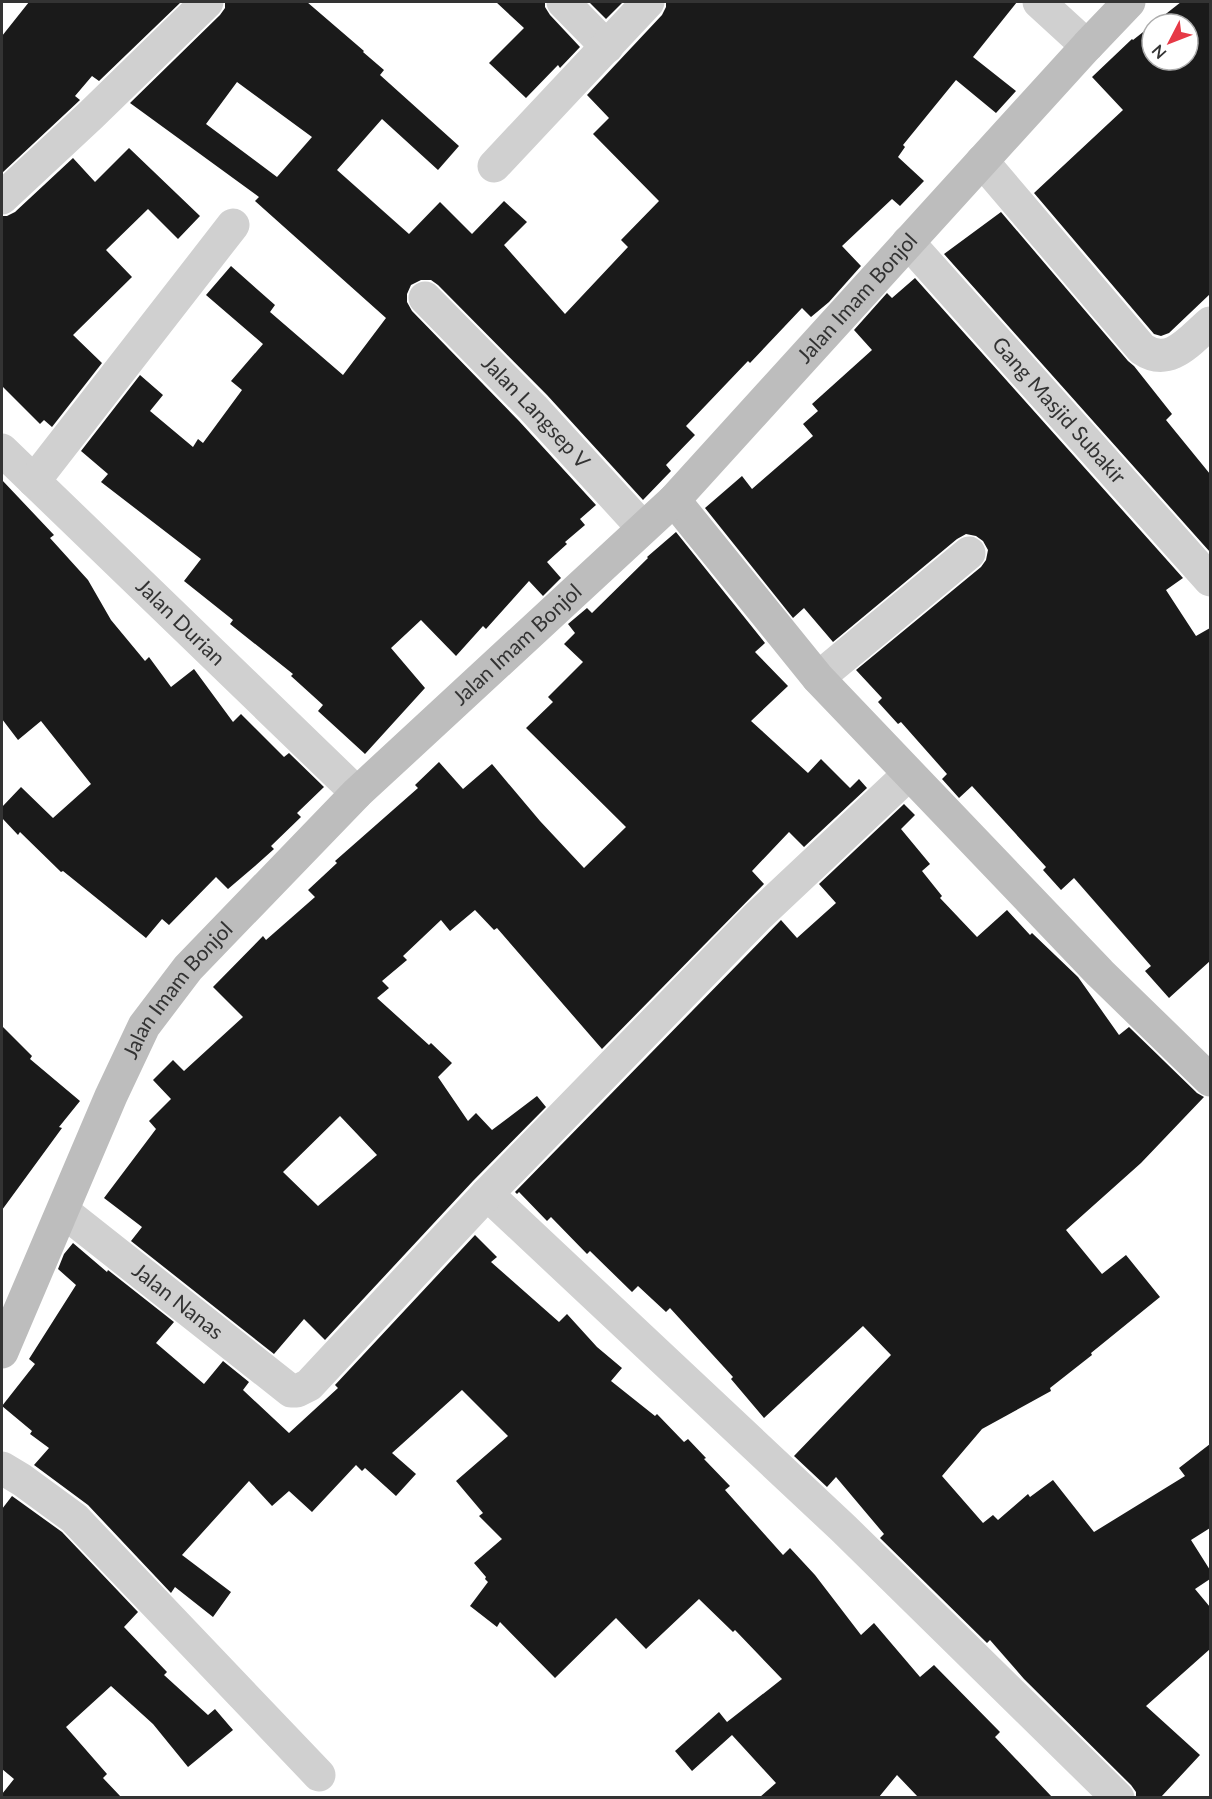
<svg xmlns="http://www.w3.org/2000/svg" width="1212" height="1799" font-family="Lato,sans-serif">
	<style>
		.building { fill: #1a1a1a; fill-rule: evenodd }
		.lines { fill: none; stroke-linecap: round; stroke-linejoin: round }
		.street { stroke: #d0d0d0; stroke-width: 33 }
		.secondary { stroke: #bdbdbd; stroke-width: 33 }
		.labels { text-anchor: middle; stroke-width: 6; stroke-linejoin: round; paint-order: stroke }
		.street-label { font-size: 21px; fill: #333; stroke: #fff }
	</style>
	<rect width="100%" height="100%" fill="#fff"/>
	<g class="building">
		<polygon points="29,2 181,2 99,81 92,76 75,96 80,100 2,173 2,36"/>
		<path d="M225 2H307L364 51 363 52 384 70 380 75 459 146 438 170 382 119 337 170 409 234 440 202 472 234 504 201 527 222 504 245 565 314 628 247 621 240 659 201 593 134 609 118 587 95 662 15 666 7V2H1017L973 57 1016 91 996 113 956 80 903 145 905 147 898 157 924 181 900 206 892 199 842 246 861 266 829 302 811 317 802 308 750 363 748 361 686 426 695 435 666 465 671 471 643 500 547 395 438 285 431 280H421L411 285 407 294V302L412 311 519 421 596 505 580 519 585 525 565 542 567 544 547 562 561 578 543 596 529 581 486 629 483 626 456 656 421 620 391 648 425 688 365 754 318 711 323 705 291 676 293 674 230 624 233 620 184 581 201 559 101 482 108 474 81 451 140 375 163 395 150 411 193 447 198 439 203 443 242 390 231 381 263 344 206 295 231 266 275 305 270 312 343 375 386 318 255 201 259 197 130 103 220 15 225 8ZM237 82 312 137 277 177 206 124Z"/>
		<polygon points="496,2 545,2 545,7 550,15 580,47 560,68 558,65 526,98 489,63 524,28"/>
		<polygon points="589,2 623,2 606,19"/>
		<polygon points="1181,2 1210,2 1210,294 1169,333 1161,336 1154,334 1034,193 1123,110 1092,77 1132,39 1133,40 1152,25 1152,60 1188,60 1188,24 1153,24"/>
		<polygon points="129,148 200,216 178,239 148,209 106,250 132,277 73,335 102,363 52,427 44,420 40,424 2,386 2,216 7,216 15,212 73,158 95,182"/>
		<polygon points="1001,212 1128,361 1134,366 1172,414 1166,420 1210,474 1210,552 944,254"/>
		<polygon points="915,278 1183,578 1166,590 1196,636 1210,628 1210,961 1169,998 1145,971 1151,966 1074,878 1061,890 1043,870 1046,867 972,786 959,798 942,779 947,774 901,722 898,724 878,702 882,698 856,670 981,567 986,560 988,550 983,541 976,536 966,534 957,539 833,642 804,608 793,618 705,508 742,476 752,489 813,436 803,424 818,411 812,404 872,350 854,330 887,293 892,298"/>
		<polygon points="2,480 54,535 50,538 88,580 111,620 145,661 149,657 171,687 194,669 233,722 241,714 284,757 289,753 324,787 297,813 301,817 271,846 274,849 255,866 228,889 216,877 169,925 162,919 146,938 63,871 61,872 20,832 18,835 2,818 2,807 21,787 53,818 91,784 41,721 18,740 2,719"/>
		<path d="M676 532 765 643 755 652 788 686 751 721 808 773 821 759 850 788 859 779 867 788 804 847 789 832 752 871 764 884 602 1049 497 928 494 930 475 910 450 931 441 920 403 956 407 960 382 981 389 988 377 998 429 1045 431 1043 452 1063 438 1077 468 1121 476 1113 492 1130 537 1096 546 1107 473 1181 325 1340 304 1319 274 1354 131 1241 142 1227 104 1198 156 1129 149 1121 171 1099 153 1080 173 1060 184 1071 243 1017 213 987 263 936 266 940 315 897 308 890 337 863 335 861 418 788 415 785 439 762 463 789 492 764 540 821 584 868 626 827 526 728 553 702 548 697 583 662 564 644 575 633 568 624 587 608 592 613 648 558 647 557ZM340 1116 377 1155 318 1206 283 1172Z"/>
		<polygon points="904,804 915,815 901,829 930,864 922,871 942,896 940,898 977,937 1007,910 1030,935 1032,933 1078,977 1119,1035 1129,1027 1197,1093 1204,1097 1141,1163 1066,1230 1102,1274 1126,1255 1160,1297 1091,1353 1092,1355 1050,1388 1051,1391 982,1429 942,1476 983,1523 993,1515 998,1520 1028,1494 1030,1497 1053,1480 1094,1532 1185,1476 1179,1468 1210,1444 1210,1528 1191,1540 1210,1570 1210,1579 1195,1589 1210,1607 1210,1649 1146,1706 1200,1755 1161,1797 1136,1797 1136,1792 1131,1785 1024,1679 990,1640 987,1643 880,1538 884,1534 836,1477 827,1487 794,1456 891,1355 863,1326 764,1418 731,1379 733,1377 670,1308 666,1312 638,1286 632,1292 590,1251 587,1254 551,1217 547,1221 519,1192 517,1194 515,1192 781,920 797,938 836,903 819,884"/>
		<polygon points="2,1026 32,1056 30,1059 80,1101 59,1127 62,1128 2,1210"/>
		<polygon points="475,1235 497,1257 491,1262 559,1322 567,1314 597,1347 622,1368 611,1381 655,1416 657,1414 684,1442 688,1439 706,1458 704,1459 730,1486 725,1490 783,1555 790,1548 815,1575 861,1635 874,1623 920,1677 934,1665 1000,1732 995,1737 1052,1797 918,1797 897,1775 879,1797 760,1797 776,1783 732,1735 692,1771 675,1751 719,1712 727,1722 782,1679 735,1630 733,1632 699,1599 646,1649 616,1618 555,1678 500,1622 497,1627 470,1606 488,1582 485,1579 486,1577 474,1563 502,1539 479,1516 483,1513 456,1481 508,1436 462,1390 392,1453 416,1474 396,1496 365,1468 362,1471 356,1465 312,1512 289,1491 272,1506 249,1481 182,1555 231,1592 213,1617 175,1587 171,1593 88,1505 34,1465 49,1448 30,1434 32,1431 2,1406 35,1364 29,1359 76,1285 58,1269 64,1254 73,1243 107,1272 108,1270 174,1322 156,1343 204,1384 223,1361 249,1382 243,1390 289,1433 338,1388 335,1385"/>
		<polygon points="12,1496 62,1532 138,1612 124,1627 167,1672 164,1675 208,1715 215,1709 233,1730 188,1767 153,1724 111,1686 66,1727 107,1774 103,1778 121,1797 2,1797 2,1794 14,1779 2,1769 2,1509"/>
	</g>
	<g class="lines">
		<g class="street">
			<polyline points="563,2 607,47"/>
			<polyline points="1039,2 1087,46"/>
			<path d="M982 161 1142 349C1170 368 1190 340 1210 323"/>
			<polyline points="494,166 648,2"/>
			<polyline points="2,198 91,115 207,2"/>
			<path id="s1" d="M908 242 1210 580"/>
			<path id="s2" d="M425 298 533 408 643 528"/>
			<path id="s3" d="M2 450 357 793"/>
			<polyline points="34,481 233,225"/>
			<polyline points="818,678 969,553"/>
			<polyline points="487,1194 843,1528 1118,1798"/>
			<path id="s4" d="M63 1211 291 1391H297L309 1385 487 1194 758 916 909 774"/>
			<polyline points="2,1468 22,1480 74,1518 319,1775"/>
		</g>
		<g class="secondary">
			<polyline points="674,500 818,678 1100,973 1210,1080"/>
			<path id="s5" d="M2 1352 111 1096 144 1026 188 968 357 793 674 500 1087 46 1129 2"/>
		</g>
	</g>
	<g class="labels">
		<g class="street-label">
			<text dy="7" stroke="none"><textPath href="#s5" startOffset="1376">Jalan Imam Bonjol</textPath></text>
			<text dy="7" stroke="none"><textPath href="#s1" startOffset="226">Gang Masjid Subakir</textPath></text>
			<text dy="7" stroke="none"><textPath href="#s2" startOffset="159">Jalan Langsep V</textPath></text>
			<text dy="7" stroke="none"><textPath href="#s3" startOffset="248">Jalan Durian</textPath></text>
			<text dy="7" stroke="none"><textPath href="#s5" startOffset="890">Jalan Imam Bonjol</textPath></text>
			<text dy="7" stroke="none"><textPath href="#s5" startOffset="404">Jalan Imam Bonjol</textPath></text>
			<text dy="7" stroke="none"><textPath href="#s4" startOffset="146">Jalan Nanas</textPath></text>
		</g>
	</g>
	<rect width="1212" height="1799" fill="none" stroke="#333333" stroke-width="6"/>
	<g transform="translate(1170 42) rotate(228)"><circle r="28" fill="#ffffff" stroke="#adadad" stroke-width="1.5"/>
	<path d="M0-4.5L10 22L0 15L-10 22Z" fill="#e63946"/>
	<text y="-9" font-size="16" font-weight="bold" text-anchor="middle" fill="#333333">N</text>
	</g>
</svg>
